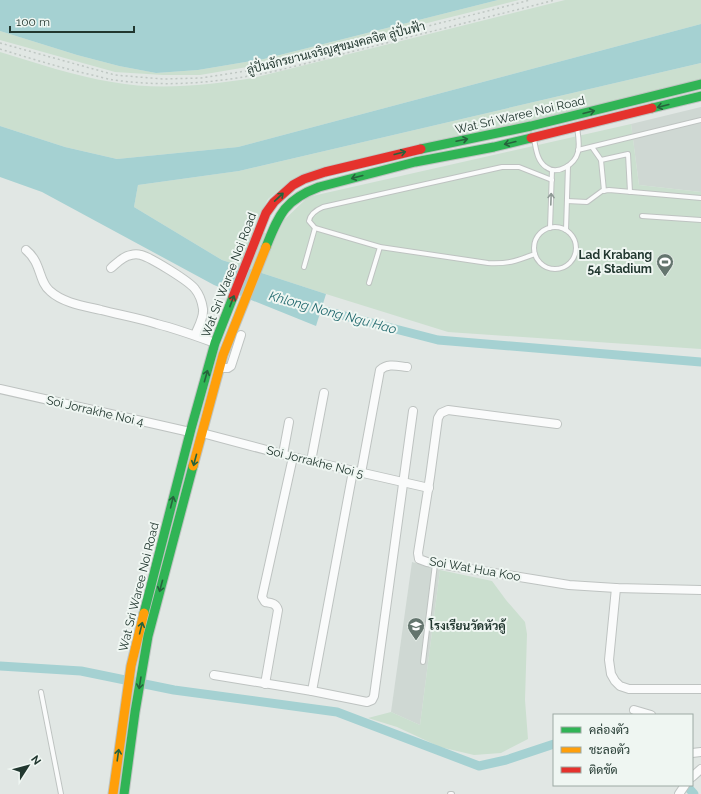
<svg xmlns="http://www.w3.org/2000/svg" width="701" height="794" font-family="Raleway,Sarabun,sans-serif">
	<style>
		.built { fill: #cfd8d3 }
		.green { fill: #cbdfcf }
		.water { fill: #a5d1d2 }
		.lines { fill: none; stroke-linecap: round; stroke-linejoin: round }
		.canal { stroke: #a5d1d2; stroke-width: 9 }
		.lane-casing { stroke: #bec3c1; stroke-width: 6 }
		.street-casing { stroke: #bec3c1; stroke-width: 10 }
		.fast-casing { stroke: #bec4c1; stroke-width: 11 }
		.slow-casing { stroke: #bec4c1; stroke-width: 11 }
		.jam-casing { stroke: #bec4c1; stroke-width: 11 }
		.path { stroke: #bfc7c3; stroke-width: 1.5; stroke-dasharray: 2 3; stroke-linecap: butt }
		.lane { stroke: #fafbfb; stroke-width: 4 }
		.street { stroke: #fafbfb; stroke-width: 8 }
		.fast { stroke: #30b455; stroke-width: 9 }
		.slow { stroke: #ff9f0a; stroke-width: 9 }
		.jam { stroke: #e5322d; stroke-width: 9 }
		.oneway { stroke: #26633c }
		.oneway2 { stroke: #8e9995 }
		.labels { text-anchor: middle; stroke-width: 4; stroke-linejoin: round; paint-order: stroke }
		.street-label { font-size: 12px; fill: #21372f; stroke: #eff6f2 }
		.poi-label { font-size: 12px; font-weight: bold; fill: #21372f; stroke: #eff6f2; text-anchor: end }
		.water-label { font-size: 13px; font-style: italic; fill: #21696e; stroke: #eff6f2 }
	</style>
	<rect width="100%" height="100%" fill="#e1e7e4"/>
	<g class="built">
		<polygon points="701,107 701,192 639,185 631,124"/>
		<polygon points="412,562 440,570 420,725 391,712"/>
	</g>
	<g class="green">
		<polygon points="498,0 519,0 264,64 200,75 163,75 115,72 0,40 0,31 77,55 119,66 156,73 198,70 264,59"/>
		<path d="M565 0H701V24L238 147 117 159 65 147 0 126V52C37 63 74 76 112 82 159 91 207 85 253 78Z"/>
		<polygon points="701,63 701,83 291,180 268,199 253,228 276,237 284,220 308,197 631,124 639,185 701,192 701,349 448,332 326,294 222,260 134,207 138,185 239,171"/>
		<polygon points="440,570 492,581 506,600 525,622 527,634 525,700 528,739 501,753 474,755 440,747 397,727 368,718 391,712 420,725"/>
	</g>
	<g class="water">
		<polygon points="0,0 498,0 264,59 198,70 156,73 119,66 77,55 0,31"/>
		<polygon points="701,24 701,63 239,171 138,185 134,207 222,260 326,294 316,326 214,285 42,192 0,177 0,126 65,147 117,159 238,147"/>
	</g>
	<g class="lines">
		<g class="canal">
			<polyline points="310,307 438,340 701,362"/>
			<polyline points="0,666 81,671 174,690 337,712 479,766 506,760 554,744"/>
			<polyline points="686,785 694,794"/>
		</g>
		<g class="lane-casing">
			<g id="lane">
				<path d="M534 139C536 149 537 161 546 167 558 176 575 164 578 152 580 144 578 135 577 127"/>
				<polyline points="592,147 601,160 604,191"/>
				<polyline points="578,150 701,120"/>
				<polyline points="601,160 628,154 630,192"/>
				<polyline points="567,201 587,202 602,191 609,190 701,198"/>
				<polyline points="642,216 701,220"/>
				<circle cx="555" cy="248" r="21"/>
				<polyline points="550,228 552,170"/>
				<polyline points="566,230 568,166"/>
				<path d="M535 254C516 261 509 264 488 263L380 247 315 228 309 221C310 214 316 210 323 207L502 167H519L552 180"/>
				<polyline points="304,267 315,228"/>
				<polyline points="369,283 380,247"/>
				<polyline points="423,662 435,564"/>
				<polyline points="41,692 61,794"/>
				<polyline points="450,794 452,794"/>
			</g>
		</g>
		<g class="street-casing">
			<g id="street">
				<path d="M26 250C42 263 38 281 50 291 63 303 84 306 101 310 120 315 139 318 157 324 177 329 196 336 215 343"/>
				<path d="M111 268C117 263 123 256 131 255 134 254 138 254 141 255 150 257 189 281 195 289 199 294 202 302 203 309 204 318 198 327 195 335"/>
				<polyline points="220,368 228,368 231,366 241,335"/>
				<polyline points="0,389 190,432"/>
				<polyline points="557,424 448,410 441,413 438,418 430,477 418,553 419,559 427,562 569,585 616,588 701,590"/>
				<polyline points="202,433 293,457 429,488"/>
				<polyline points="283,454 289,422"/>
				<polyline points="311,461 324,393"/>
				<path d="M361 473 380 370C388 363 397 366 407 367"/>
				<polyline points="616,588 609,660 611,674 615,681 620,686 629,689 701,689"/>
				<polyline points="214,675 312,691 367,702 372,700 374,696 413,411"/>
				<path d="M265 684 278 610C276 603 271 603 265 602L262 597 293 457"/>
				<polyline points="312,691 353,471"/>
				<polyline points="634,710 651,715"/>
				<polyline points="692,753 701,752"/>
				<polyline points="692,777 701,769"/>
				<polyline points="679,794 685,785"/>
			</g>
		</g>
		<g class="fast-casing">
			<g id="fast">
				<polyline points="652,108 701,96"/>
				<polyline points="421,149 531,126 701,84"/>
				<path d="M266 247C279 215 284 200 319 187L415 162 494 147 531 138"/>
				<polyline points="144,613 191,429 215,343 233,297"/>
				<polyline points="124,794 135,712 148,636 193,466"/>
			</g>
		</g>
		<g class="slow-casing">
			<g id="slow">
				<polyline points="193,466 223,355 266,247"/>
				<polyline points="113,794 131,666 144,613"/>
			</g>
		</g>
		<g class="jam-casing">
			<g id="jam">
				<polyline points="531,138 652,108"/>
				<polyline points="233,297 266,213 274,202 293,185 304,179 325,172 421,149"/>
			</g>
		</g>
		<g class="path">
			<polyline points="0,43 115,75 163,79 201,78 265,68 530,0"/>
			<path d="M0 49C29 58 58 67 88 74 97 76 106 79 114 80 172 88 224 82 280 70L555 0"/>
		</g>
		<use href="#lane" class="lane"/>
		<use href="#street" class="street"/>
		<use href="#fast" class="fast"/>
		<use href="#slow" class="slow"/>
		<use href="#jam" class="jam"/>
	</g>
	<defs><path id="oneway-shaft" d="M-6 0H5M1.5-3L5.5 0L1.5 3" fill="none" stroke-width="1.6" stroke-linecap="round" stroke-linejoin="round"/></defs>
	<g class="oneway">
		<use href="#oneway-shaft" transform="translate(663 106) rotate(166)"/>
		<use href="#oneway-shaft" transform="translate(589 112) rotate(-14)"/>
		<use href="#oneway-shaft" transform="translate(462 140) rotate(-12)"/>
		<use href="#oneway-shaft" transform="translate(510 143) rotate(166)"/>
		<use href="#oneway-shaft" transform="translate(400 153) rotate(-14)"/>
		<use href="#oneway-shaft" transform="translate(357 177) rotate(165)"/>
		<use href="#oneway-shaft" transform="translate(279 197) rotate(-43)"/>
		<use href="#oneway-shaft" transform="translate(232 301) rotate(-69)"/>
		<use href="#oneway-shaft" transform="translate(206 376) rotate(-74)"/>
		<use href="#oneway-shaft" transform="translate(195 460) rotate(105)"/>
		<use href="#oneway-shaft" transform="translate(172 502) rotate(-76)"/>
		<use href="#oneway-shaft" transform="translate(161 586) rotate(105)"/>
		<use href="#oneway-shaft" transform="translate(141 628) rotate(-76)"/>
		<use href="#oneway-shaft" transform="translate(140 683) rotate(99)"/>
		<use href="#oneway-shaft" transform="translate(118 755) rotate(-82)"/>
	</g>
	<use class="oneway2" href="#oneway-shaft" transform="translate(551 199) rotate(-88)"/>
	<defs>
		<g id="stadium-pin" transform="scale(0.9)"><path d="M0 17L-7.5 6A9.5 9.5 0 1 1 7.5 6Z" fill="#64756e" stroke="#eff6f2"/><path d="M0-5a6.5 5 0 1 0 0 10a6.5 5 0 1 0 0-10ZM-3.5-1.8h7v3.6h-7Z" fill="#fff"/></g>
		<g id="school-pin" transform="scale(0.9)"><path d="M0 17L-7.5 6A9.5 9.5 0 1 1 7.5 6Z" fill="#64756e" stroke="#eff6f2"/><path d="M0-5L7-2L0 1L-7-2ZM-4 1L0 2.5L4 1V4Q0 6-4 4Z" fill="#fff"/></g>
	</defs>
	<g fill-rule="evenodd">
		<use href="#stadium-pin" x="665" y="262"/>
		<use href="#school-pin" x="416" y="626"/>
	</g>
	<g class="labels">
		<g class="street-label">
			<text transform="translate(336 48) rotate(-14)" y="4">ลู่ปั่นจักรยานเจริญสุขมงคลจิต ลู่ปั่นฟ้า</text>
			<text transform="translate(520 115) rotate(-13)" y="4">Wat Sri Waree Noi Road</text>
			<text transform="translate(229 275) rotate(-69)" y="4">Wat Sri Waree Noi Road</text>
			<text transform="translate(95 411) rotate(13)" y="4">Soi Jorrakhe Noi 4</text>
			<text transform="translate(315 462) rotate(14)" y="4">Soi Jorrakhe Noi 5</text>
			<text transform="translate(475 569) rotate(10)" y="4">Soi Wat Hua Koo</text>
			<text transform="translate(139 587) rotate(-76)" y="4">Wat Sri Waree Noi Road</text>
		</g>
		<g class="poi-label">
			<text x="652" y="259">Lad Krabang<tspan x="652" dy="14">54 Stadium</tspan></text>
			<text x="429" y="630" text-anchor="start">โรงเรียนวัดหัวคู้</text>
		</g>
		<g class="water-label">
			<text transform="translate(333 312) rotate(15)" y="5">Khlong Nong Ngu Hao</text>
		</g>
	</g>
	<rect x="553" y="714" width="140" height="72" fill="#eff6f2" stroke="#9daaa4"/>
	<rect x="561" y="727" width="20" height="6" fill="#30b455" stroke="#9daaa4"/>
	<text x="589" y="734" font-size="12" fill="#21372f">คล่องตัว</text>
	<rect x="561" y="747" width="20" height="6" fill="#ff9f0a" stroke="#9daaa4"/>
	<text x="589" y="754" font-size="12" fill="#21372f">ชะลอตัว</text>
	<rect x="561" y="767" width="20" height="6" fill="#e5322d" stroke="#9daaa4"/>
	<text x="589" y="774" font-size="12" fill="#21372f">ติดขัด</text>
	<g transform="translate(28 766) rotate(54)" stroke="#eff6f2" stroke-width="3" paint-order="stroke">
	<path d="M0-3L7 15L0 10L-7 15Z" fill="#21372f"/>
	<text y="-6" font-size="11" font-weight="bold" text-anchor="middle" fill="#21372f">N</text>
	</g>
	<path d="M10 26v6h124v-6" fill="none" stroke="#21372f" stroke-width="2"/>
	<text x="16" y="26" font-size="12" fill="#21372f" stroke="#eff6f2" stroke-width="3" paint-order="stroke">100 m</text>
</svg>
